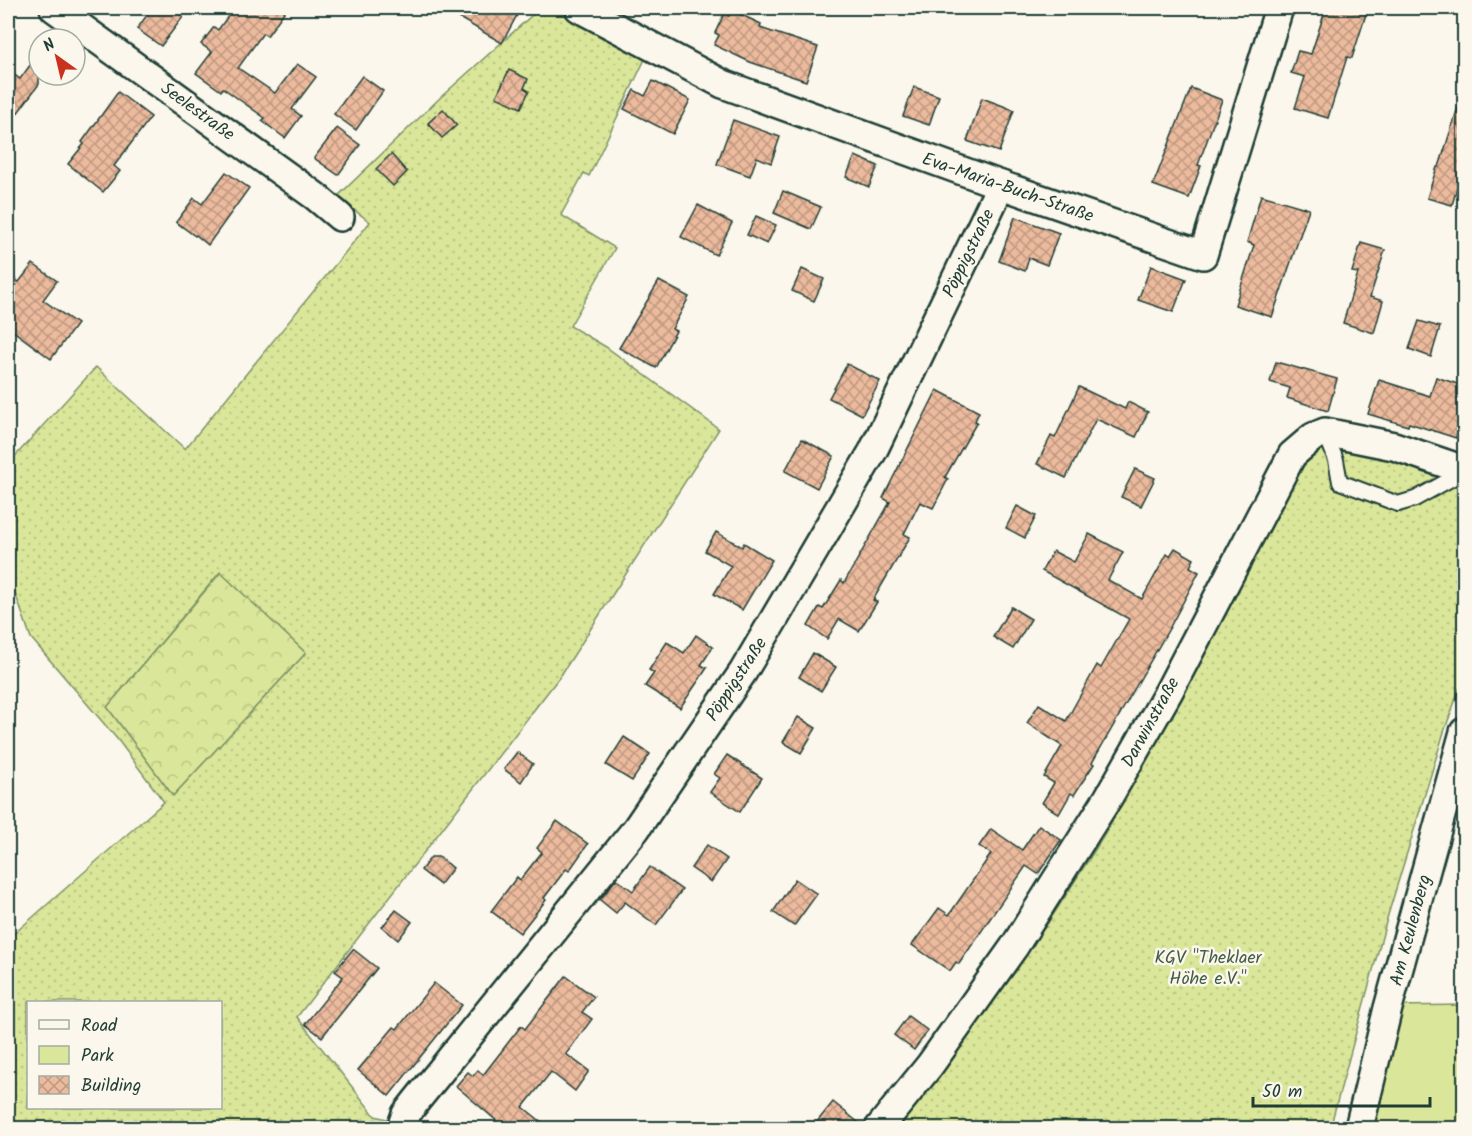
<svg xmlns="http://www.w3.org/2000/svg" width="1472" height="1136" font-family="Kalam,sans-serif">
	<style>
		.green { fill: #dae699; stroke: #7c9266; stroke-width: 1.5 }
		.forest { fill: url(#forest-crowns); stroke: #7c9266; stroke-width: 1.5 }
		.garden { fill: url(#garden-dots); stroke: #7c9266; stroke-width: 1.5; fill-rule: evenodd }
		.building { fill: url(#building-cross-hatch); stroke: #1f3d34; stroke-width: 1.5 }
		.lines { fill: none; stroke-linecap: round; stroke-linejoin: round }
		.lane-casing { stroke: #1f3d34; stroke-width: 18 }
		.street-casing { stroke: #1f3d34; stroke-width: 32 }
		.lane { stroke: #fbf7ec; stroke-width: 14 }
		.street { stroke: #fbf7ec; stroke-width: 27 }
		.labels { text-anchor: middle; stroke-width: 5; stroke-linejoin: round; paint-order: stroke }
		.street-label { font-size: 18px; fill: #1f3d34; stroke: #fbf7ec }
		.park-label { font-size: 18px; fill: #445f48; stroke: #fbf7ec }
	</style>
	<defs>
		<pattern id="forest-crowns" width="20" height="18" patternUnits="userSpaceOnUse" patternTransform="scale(1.5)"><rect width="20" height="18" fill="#dae699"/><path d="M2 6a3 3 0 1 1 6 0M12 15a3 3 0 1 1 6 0" fill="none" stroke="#bbc684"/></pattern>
		<pattern id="garden-dots" width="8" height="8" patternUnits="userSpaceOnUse" patternTransform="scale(1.5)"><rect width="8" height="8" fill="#dae699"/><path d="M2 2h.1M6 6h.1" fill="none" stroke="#bbc684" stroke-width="1.8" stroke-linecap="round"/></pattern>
		<pattern id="building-cross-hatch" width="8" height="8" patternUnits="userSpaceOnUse" patternTransform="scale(1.5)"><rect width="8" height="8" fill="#ecba9d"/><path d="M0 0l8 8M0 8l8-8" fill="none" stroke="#bf9881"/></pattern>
	</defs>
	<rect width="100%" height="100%" fill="#fbf7ec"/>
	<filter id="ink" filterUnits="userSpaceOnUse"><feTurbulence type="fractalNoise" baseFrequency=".0167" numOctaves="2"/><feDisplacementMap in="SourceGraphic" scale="12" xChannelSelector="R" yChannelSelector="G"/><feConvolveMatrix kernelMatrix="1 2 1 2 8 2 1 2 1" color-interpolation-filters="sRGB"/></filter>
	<g filter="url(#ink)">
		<polygon class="green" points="1464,1005 1464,1128 1370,1128 1398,1006"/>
		<polygon class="forest" points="221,572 306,653 173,796 107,707"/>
		<g class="garden">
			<path d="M540 8H557L646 57 589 176 584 173 561 215 615 248 570 326 606 347 719 429 561 675 297 1017 375 1116 395 1121 394 1128H8V939L164 802 118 740 31 638 8 573V464L96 367 185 449 370 222 337 197 442 96ZM220 572 306 653 173 796 107 707ZM28 1002H220V1108H28Z"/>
			<polygon points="1339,440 1464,478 1464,676 1444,732 1388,915 1333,1117 1331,1128 892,1128 1048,923 1107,831 1304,456 1320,444"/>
		</g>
		<g class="building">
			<polygon points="152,8 170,8 183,17 161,46 137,29"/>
			<polygon points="234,8 287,8 267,36 263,33 238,68 275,93 297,64 316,77 292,109 301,116 285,138 262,121 265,118 223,88 221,91 196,73 212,52 201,44 214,27 218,30"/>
			<polygon points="442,8 504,8 517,15 502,43"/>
			<polygon points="1326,8 1368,8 1352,58 1347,57 1328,118 1295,108 1305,77 1291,73 1298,51 1311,54"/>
			<polygon points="731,10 761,24 760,28 818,47 806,81 750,62 714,45 719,35 715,33 724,14 729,16"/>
			<polygon points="39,53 39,84 8,126 8,70 20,79"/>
			<polygon points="509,70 528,79 524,88 529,91 521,108 496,97"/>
			<polygon points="362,76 383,91 356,130 334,114"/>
			<polygon points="653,81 690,100 673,134 624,109 634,90 645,96"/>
			<polygon points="914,87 939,96 929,125 903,116"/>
			<polygon points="1191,88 1222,100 1198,165 1201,166 1189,198 1153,185"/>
			<polygon points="118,92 151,117 114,166 120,171 103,192 68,164 84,144 82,142"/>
			<polygon points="982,98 1014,110 999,152 967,141"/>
			<polygon points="1460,101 1464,101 1464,164 1452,205 1427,198 1437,167 1439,167"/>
			<polygon points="443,109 457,125 442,138 428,123"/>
			<polygon points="733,120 780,137 771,163 757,157 750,176 717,164"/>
			<polygon points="337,128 360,145 338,175 314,158"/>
			<polygon points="391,154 407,172 393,186 376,169"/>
			<polygon points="855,156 878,166 869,187 846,177"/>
			<polygon points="226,172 249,188 208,245 196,235 195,236 176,222 194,198 202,204"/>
			<polygon points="783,191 821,207 811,229 774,213"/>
			<polygon points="1261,195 1309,209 1272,317 1235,305 1254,245 1247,242"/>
			<polygon points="698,205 732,223 716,255 681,237"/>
			<polygon points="756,216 776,225 767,244 747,235"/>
			<polygon points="1015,217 1059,233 1047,265 1029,258 1025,271 999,261"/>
			<polygon points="1361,243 1385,250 1370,297 1383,301 1374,333 1343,323 1358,273 1352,272"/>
			<polygon points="33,264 57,281 43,300 77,324 51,359 8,327 8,274 19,282"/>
			<polygon points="1151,266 1186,279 1173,312 1138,300"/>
			<polygon points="802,269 824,279 814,301 792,291"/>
			<polygon points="659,281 689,297 672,329 676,331 656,368 619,348"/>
			<polygon points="1419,321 1440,327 1431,357 1409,349"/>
			<polygon points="1276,362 1337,379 1328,411 1287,398 1290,388 1270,382"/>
			<polygon points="847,364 880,381 862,415 829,398"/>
			<polygon points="1436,377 1464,386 1464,410 1456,438 1409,423 1408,426 1368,414 1379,380 1430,396"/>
			<polygon points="1079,387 1125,409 1128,402 1148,412 1136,437 1096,419 1066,478 1037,464 1051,436 1055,438"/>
			<polygon points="937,390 979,412 975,421 977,422 945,477 948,479 933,508 920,502 904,534 910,537 873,600 877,602 859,631 839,619 827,639 808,626 819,607 823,609 841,580 844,583 890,502 883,498"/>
			<polygon points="802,439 834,456 817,488 785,471"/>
			<polygon points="1135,469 1155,478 1141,506 1121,497"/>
			<polygon points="1017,506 1036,516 1025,538 1006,528"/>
			<polygon points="716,532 742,547 744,543 772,560 742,610 714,594 731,566 705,551"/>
			<polygon points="1089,534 1123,552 1108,580 1142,599 1167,554 1170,556 1175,548 1194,559 1190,567 1199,572 1170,627 1092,763 1094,764 1074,795 1071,793 1059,814 1042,803 1054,783 1044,777 1062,746 1027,723 1039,704 1066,721 1097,665 1101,668 1129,619 1042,571 1053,551 1074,562"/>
			<polygon points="1011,607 1031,619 1013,649 993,637"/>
			<polygon points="696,635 713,647 701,665 707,668 680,708 645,686 654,673 649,670 667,642 684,653"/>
			<polygon points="813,653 836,667 821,691 799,677"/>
			<polygon points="798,717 816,728 801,753 783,742"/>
			<polygon points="624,737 650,754 632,781 606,765"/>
			<polygon points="517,752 533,764 521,782 504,769"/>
			<polygon points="727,755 762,778 740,812 710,792 720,778 714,774"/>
			<polygon points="557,821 588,844 569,871 566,869 544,898 546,900 520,933 491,911 517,877 520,880 542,852 537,848"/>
			<polygon points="1039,825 1061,840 1038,874 1026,866 959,964 956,962 950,971 912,945 939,908 949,915 991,854 979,846 991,829 1022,850"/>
			<polygon points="707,845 727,859 711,882 691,868"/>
			<polygon points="431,857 439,857 453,868 440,885 421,870"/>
			<polygon points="650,867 682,890 656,925 625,902 616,913 600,900 616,879 633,891"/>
			<polygon points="795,879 817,894 794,926 773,912"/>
			<polygon points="396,910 412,922 398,940 382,927"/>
			<polygon points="353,949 377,968 322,1037 305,1024 343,977 335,971"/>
			<polygon points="566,976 594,997 582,1012 592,1019 566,1054 589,1071 575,1091 551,1072 523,1107 549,1128 505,1128 456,1086 468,1072 473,1076 478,1070 483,1075 521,1026 525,1029"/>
			<polygon points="434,983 462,1005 389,1096 358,1070 394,1027 397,1029"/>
			<polygon points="908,1016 928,1031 914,1050 894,1035"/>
			<polygon points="833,1102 864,1127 864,1128 812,1128"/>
		</g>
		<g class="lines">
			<g class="lane-casing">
				<polyline id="lane" points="1325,432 1336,460 1340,482 1398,504 1415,499 1451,479 1457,467"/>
			</g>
			<g class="street-casing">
				<g id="street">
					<polyline points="54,8 315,196 340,217"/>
					<polyline points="579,8 723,84 1001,185 1203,255 1279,8"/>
					<polyline points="401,1128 406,1114 417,1100 636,829 743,672 873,451 1001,185"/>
					<polyline points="879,1128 930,1065 1014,947 1108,798 1169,691 1292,455 1313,437 1325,432 1394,446 1464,470"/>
					<polyline points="1359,1128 1388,1008 1464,732"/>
				</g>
			</g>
			<use href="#lane" class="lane"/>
			<use href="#street" class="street"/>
		</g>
	</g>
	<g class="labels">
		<g class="street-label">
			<text transform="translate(198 111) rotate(36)" y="6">Seelestraße</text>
			<text transform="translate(1008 187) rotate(19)" y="6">Eva-Maria-Buch-Straße</text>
			<text transform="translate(968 253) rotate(-64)" y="6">Pöppigstraße</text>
			<text transform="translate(736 679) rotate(-57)" y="6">Pöppigstraße</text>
			<text transform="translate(1150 722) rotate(-61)" y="6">Darwinstraße</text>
			<text transform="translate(1410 930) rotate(-75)" y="6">Am Keulenberg</text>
		</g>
		<g class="park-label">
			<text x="1208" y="963">KGV "Theklaer<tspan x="1208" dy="21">Höhe e.V."</tspan></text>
		</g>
	</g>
	<rect width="1472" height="1136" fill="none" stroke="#fbf7ec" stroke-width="30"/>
	<rect x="15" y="15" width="1442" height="1106" fill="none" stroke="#1f3d34" stroke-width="2" filter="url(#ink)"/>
	<rect x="27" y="1001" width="195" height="108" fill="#fbf7ec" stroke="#a3ada2" stroke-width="1.5"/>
	<rect x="39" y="1020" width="30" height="9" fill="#fbf7ec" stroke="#a3ada2" stroke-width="1.5"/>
	<text x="81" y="1031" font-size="18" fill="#1f3d34">Road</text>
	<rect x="39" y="1046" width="30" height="18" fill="#dae699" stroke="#a3ada2" stroke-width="1.5"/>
	<text x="81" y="1061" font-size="18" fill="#1f3d34">Park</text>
	<rect x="39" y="1076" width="30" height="18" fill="url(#building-cross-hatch)" stroke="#a3ada2" stroke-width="1.5"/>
	<text x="81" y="1091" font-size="18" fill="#1f3d34">Building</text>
	<g transform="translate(57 57) rotate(326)"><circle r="28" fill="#fbf7ec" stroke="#a3ada2" stroke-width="1.5"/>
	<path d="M0-4.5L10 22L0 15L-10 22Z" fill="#c8321e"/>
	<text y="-9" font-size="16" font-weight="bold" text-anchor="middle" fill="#1f3d34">N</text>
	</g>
	<path d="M1253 1097v9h177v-9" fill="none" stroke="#1f3d34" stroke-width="3"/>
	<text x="1262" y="1097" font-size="18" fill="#1f3d34" stroke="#fbf7ec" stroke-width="4.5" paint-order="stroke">50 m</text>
</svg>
